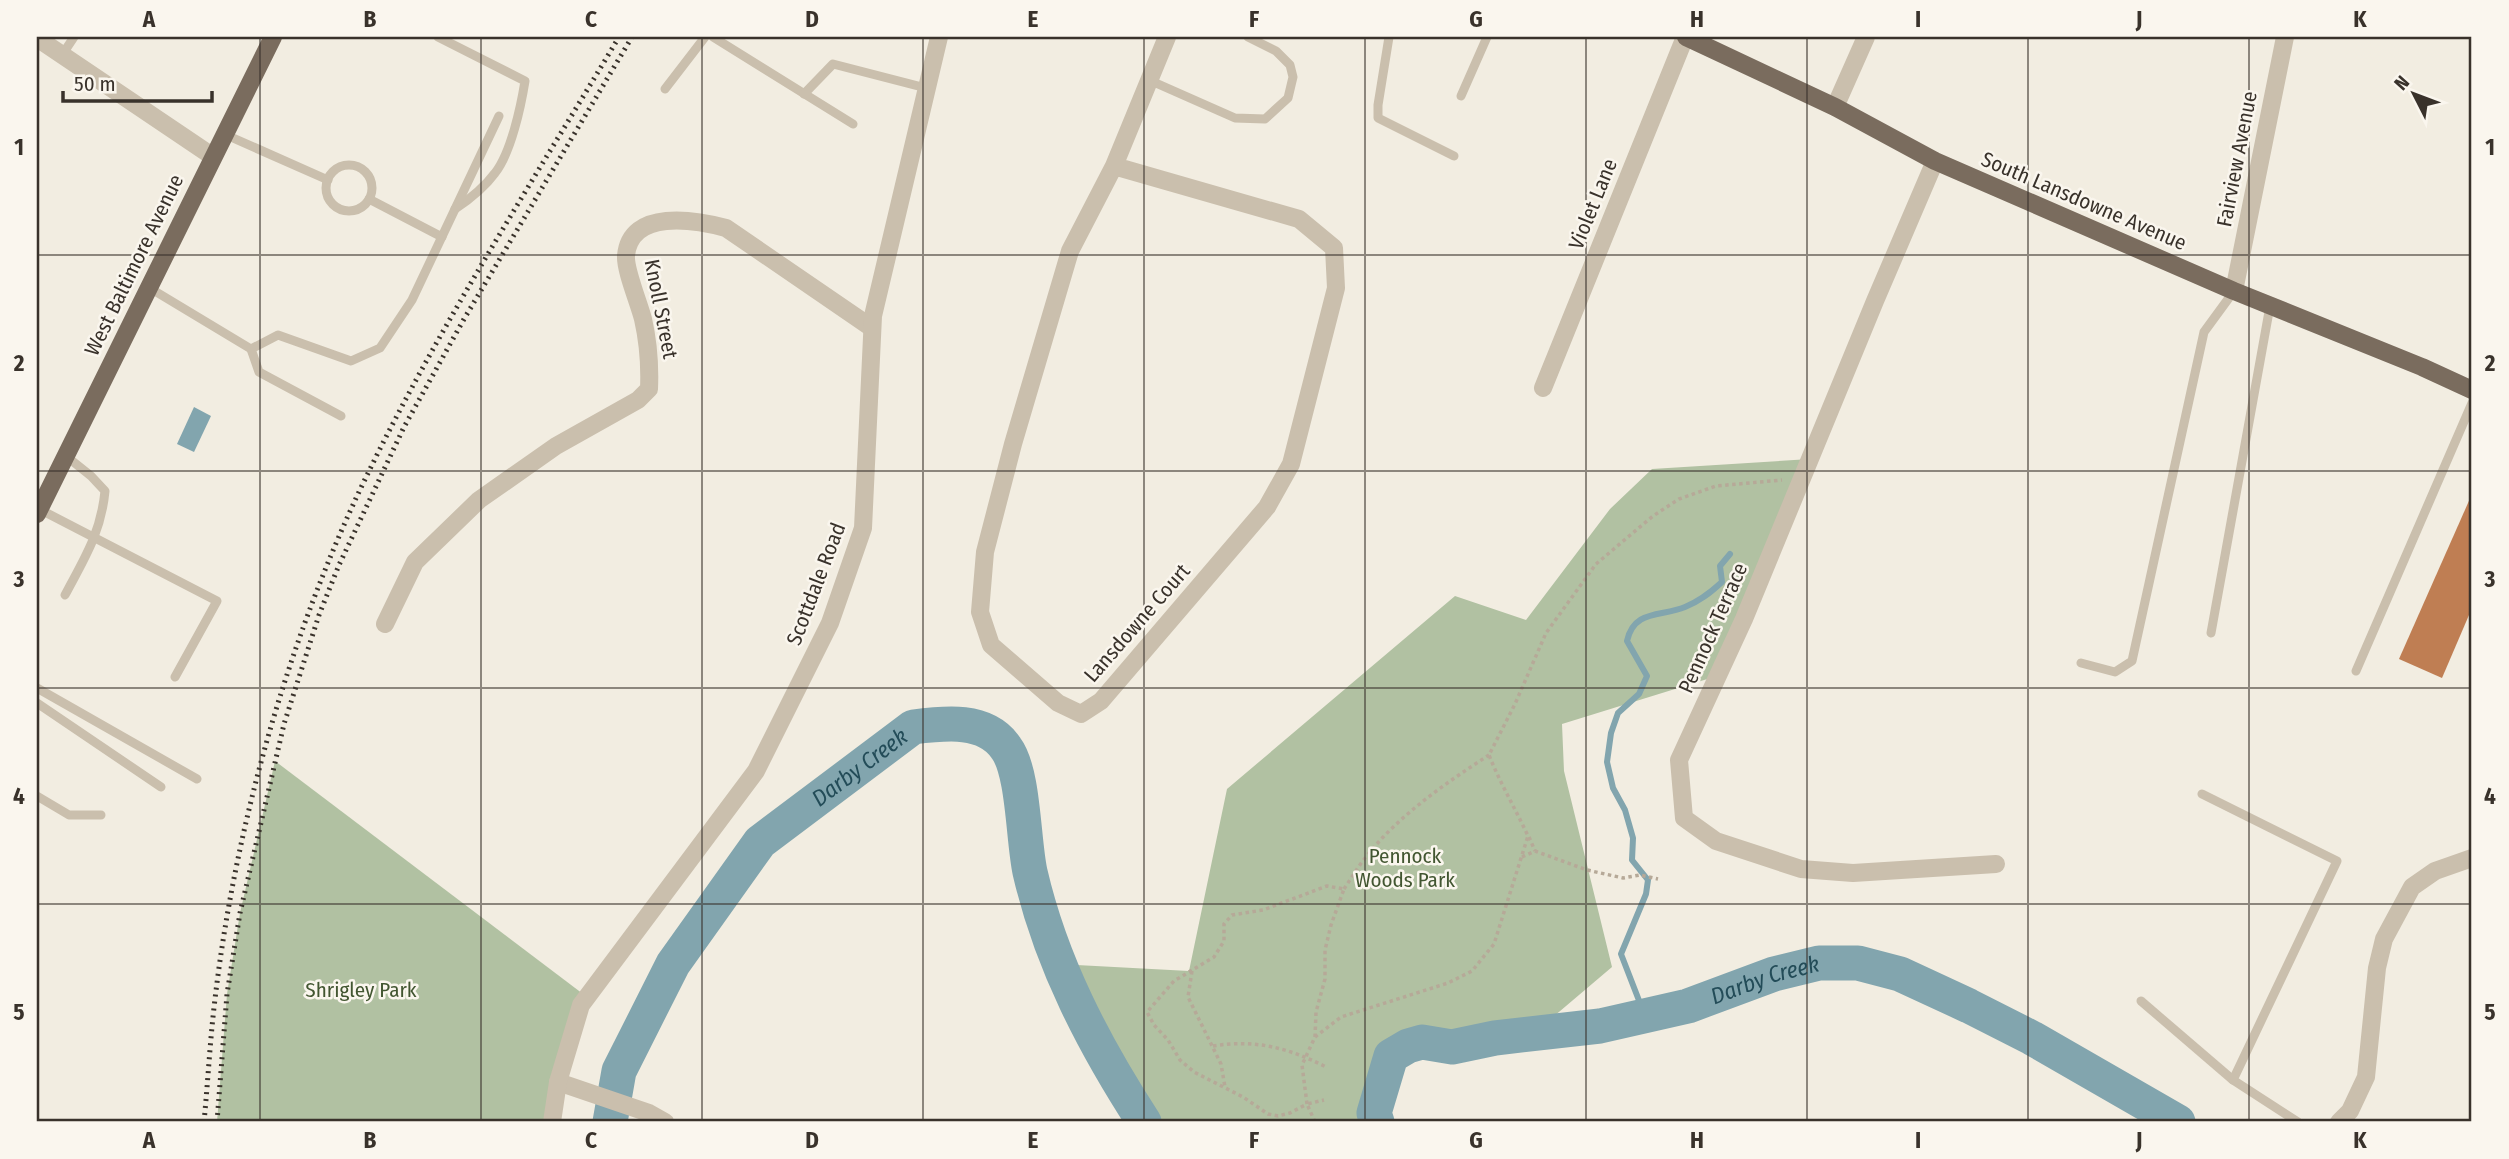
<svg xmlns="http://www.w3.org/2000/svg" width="2509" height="1159" font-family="'Fira Sans Condensed',sans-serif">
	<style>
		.green { fill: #b1c1a2 }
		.water { fill: #82a5ae }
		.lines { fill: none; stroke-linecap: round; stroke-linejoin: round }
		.stream { stroke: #82a5ae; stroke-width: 6 }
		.river { stroke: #82a5ae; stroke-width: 35 }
		.building { fill: #bf7e53 }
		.path { stroke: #b6a998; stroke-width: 3.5; stroke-dasharray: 3.5 3.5; stroke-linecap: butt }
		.lane { stroke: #cabfad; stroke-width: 9 }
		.street { stroke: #cabfad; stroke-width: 18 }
		.primary { stroke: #7a6c5e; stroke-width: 18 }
		.rail { stroke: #39322b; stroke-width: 5; stroke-dasharray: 2 5; stroke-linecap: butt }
		.grid { fill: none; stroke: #39322b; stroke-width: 2; stroke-opacity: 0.55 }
		.labels { text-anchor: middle; stroke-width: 5; stroke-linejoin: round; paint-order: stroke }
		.street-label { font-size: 21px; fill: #39322b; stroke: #faf6ee }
		.park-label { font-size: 21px; fill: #425631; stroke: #faf6ee }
		.water-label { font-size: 23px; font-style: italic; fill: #234c58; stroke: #faf6ee }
		.neatline { fill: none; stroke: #39322b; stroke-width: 2.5 }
		.grid-label { font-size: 23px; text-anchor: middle; font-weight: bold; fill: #39322b }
	</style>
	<rect width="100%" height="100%" fill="#f2ede1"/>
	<g class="green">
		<polygon points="1810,459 1717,676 1562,724 1564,771 1612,967 1533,1034 1495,1038 1452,1047 1422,1042 1408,1046 1391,1056 1374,1113 1377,1122 1144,1122 1108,1067 1058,964 1189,971 1227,789 1455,596 1526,620 1610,509 1652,469"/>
		<polygon points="275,761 587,997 552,1122 217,1122 227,994 240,913"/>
	</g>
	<polygon class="water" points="194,407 211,416 194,452 177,444"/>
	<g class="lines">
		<path class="stream" d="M1645 1016 1621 954 1646 894 1648 880 1632 860 1633 838 1625 810 1613 788 1607 762 1611 733 1618 713 1639 694 1647 676 1627 641C1634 609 1661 617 1685 607 1700 601 1710 593 1722 582L1720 566 1730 554"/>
		<g class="river">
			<path id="s1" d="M610 1122 619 1071 673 964 760 842 913 727C945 723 986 718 1006 748 1024 772 1023 840 1030 872 1051 963 1094 1045 1144 1122"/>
			<path id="s2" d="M1377 1122 1374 1113 1391 1056 1408 1046 1422 1042 1452 1047 1495 1038 1600 1026 1688 1006 1774 974 1819 963H1858L1900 974 1969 1006 2032 1038 2178 1122"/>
		</g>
	</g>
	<polygon class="building" points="2472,494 2472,608 2442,678 2399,659"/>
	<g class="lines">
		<g class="path">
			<polyline points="1529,837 1535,851"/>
			<polyline points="1522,857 1535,851 1587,870 1623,878 1640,875 1658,879"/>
			<path d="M1344 889C1352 877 1359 865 1369 853 1402 813 1446 783 1489 755"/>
			<polyline points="1192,971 1188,997 1221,1064 1225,1087"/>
			<path d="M1315 1037 1316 1012 1325 979V950L1331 925 1344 889 1327 886 1263 910 1232 915 1224 924V941L1214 957 1174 981 1147 1012 1154 1025 1168 1040 1180 1060 1194 1072 1243 1097 1268 1114 1278 1116 1290 1113 1307 1104 1302 1065 1315 1037 1341 1017 1448 983 1472 971 1494 944 1528 836C1515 808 1500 783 1489 755L1515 704 1546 633 1596 564 1653 516 1679 499 1716 486 1782 480"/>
			<path d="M1213 1046C1255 1039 1289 1048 1326 1067"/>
			<polyline points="1315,1122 1307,1104 1324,1100"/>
		</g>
		<g class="lane">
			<path d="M438 37 525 81C521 106 511 153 495 173 484 188 470 199 455 209"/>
			<polyline points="713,37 853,124"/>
			<polyline points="1389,37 1378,105 1378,118 1454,156"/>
			<polyline points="62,55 74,37"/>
			<polyline points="1149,80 1235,118 1265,119 1288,98 1293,77 1290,65 1276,51 1248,37"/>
			<polyline points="665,89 705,37"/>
			<polyline points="804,94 833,64 926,88"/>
			<polyline points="1461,96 1487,37"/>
			<polyline points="224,134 328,180"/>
			<circle cx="349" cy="188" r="23"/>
			<polyline points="369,199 442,237"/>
			<polyline points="148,287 251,349 278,335 351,361 380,348 412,300 499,116"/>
			<polyline points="251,349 259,372 341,416"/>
			<polyline points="39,509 217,601 175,677"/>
			<path d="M65 595C84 559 101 533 105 491L91 476 66 456"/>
			<polyline points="2211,633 2270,306"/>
			<polyline points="2081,663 2115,672 2132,661 2204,332 2234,291"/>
			<polyline points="2356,671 2472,403"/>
			<polyline points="37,688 197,779"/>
			<polyline points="37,703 161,787"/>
			<polyline points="2202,794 2337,861 2233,1080 2298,1122"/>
			<polyline points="37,796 69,815 101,815"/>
			<polyline points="2141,1001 2233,1080"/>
		</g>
		<g class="street">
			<polyline points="37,38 212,156"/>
			<polyline points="1835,107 1866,37"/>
			<polyline points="1935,161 1875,301 1744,619 1679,760 1684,818 1716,841 1801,869 1853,873 1996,864"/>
			<polyline points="1114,166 1299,219 1334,248 1336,288 1291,464 1267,507 1101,701 1081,714 1058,703 991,645 980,612 985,552 1013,444 1070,251 1114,166 1167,37"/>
			<polyline points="2234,291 2285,37"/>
			<polyline points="1543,388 1685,37"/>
			<path d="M385 624 415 562 479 500 556 446 638 400 649 389C650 366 648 341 643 319 639 303 625 270 626 256 630 208 696 220 726 228L872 328"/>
			<polyline points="558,1082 649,1113 665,1122"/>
			<polyline points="552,1122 558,1082 581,1005 756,771 830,623 863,528 873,316 939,37"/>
			<polyline points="2339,1122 2350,1111 2366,1077 2377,968 2384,939 2412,887 2435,871 2472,858"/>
		</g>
		<g class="primary">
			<polyline points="1686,37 1835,107 1935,161 2234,291 2422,367 2472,390"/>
			<polyline points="37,514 273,37"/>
		</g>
		<g class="rail">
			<path d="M204 1122C208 1081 210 1040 215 999 235 829 286 648 358 494 432 337 530 186 619 37"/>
			<polyline points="217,1122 227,994 240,913 284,724 319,615 339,565 404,427 464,319 632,37"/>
		</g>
	</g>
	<path class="grid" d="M260 37V1122M481 37V1122M702 37V1122M923 37V1122M1144 37V1122M1365 37V1122M1586 37V1122M1807 37V1122M2028 37V1122M2249 37V1122M37 255H2472M37 471H2472M37 688H2472M37 904H2472"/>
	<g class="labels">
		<g class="street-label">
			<text transform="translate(2237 159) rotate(-79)" y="7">Fairview Avenue</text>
			<text transform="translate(2084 201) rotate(23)" y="7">South Lansdowne Avenue</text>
			<text transform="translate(1593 204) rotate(-68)" y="7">Violet Lane</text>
			<text transform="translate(134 265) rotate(-64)" y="7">West Baltimore Avenue</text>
			<text transform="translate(661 309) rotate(79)" y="7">Knoll Street</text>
			<text transform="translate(816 584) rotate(-69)" y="7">Scottdale Road</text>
			<text transform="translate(1137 623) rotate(-49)" y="7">Lansdowne Court</text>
			<text transform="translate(1713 628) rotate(-66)" y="7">Pennock Terrace</text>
		</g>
		<g class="park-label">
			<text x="1405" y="863">Pennock<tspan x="1405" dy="24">Woods Park</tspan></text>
			<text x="361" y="997">Shrigley Park</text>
		</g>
		<g class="water-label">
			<text dy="8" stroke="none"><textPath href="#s1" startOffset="446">Darby Creek</textPath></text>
			<text dy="8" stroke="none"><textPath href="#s2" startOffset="455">Darby Creek</textPath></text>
		</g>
	</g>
	<rect width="2509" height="1159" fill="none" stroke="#faf6ee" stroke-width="77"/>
	<g transform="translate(2414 94) rotate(312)" stroke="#faf6ee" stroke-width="5" paint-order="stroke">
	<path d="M0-5L12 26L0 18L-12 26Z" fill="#39322b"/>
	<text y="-10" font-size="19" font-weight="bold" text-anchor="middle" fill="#39322b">N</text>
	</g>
	<path d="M63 91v10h149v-10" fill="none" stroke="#39322b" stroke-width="3.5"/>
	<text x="74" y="91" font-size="21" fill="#39322b" stroke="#faf6ee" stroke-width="5" paint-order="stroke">50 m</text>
	<rect x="38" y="38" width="2432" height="1082" class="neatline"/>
	<g class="grid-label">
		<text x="149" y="27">A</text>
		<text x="370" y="27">B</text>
		<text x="591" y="27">C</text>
		<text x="812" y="27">D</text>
		<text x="1033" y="27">E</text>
		<text x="1254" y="27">F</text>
		<text x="1476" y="27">G</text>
		<text x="1697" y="27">H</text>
		<text x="1918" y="27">I</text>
		<text x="2139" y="27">J</text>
		<text x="2360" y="27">K</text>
		<text x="19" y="155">1</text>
		<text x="2490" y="155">1</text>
		<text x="19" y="371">2</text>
		<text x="2490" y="371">2</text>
		<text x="19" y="587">3</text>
		<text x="2490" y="587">3</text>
		<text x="19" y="804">4</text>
		<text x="2490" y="804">4</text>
		<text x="19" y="1020">5</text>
		<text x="2490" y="1020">5</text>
		<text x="149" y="1148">A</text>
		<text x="370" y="1148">B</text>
		<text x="591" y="1148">C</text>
		<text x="812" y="1148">D</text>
		<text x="1033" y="1148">E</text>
		<text x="1254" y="1148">F</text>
		<text x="1476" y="1148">G</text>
		<text x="1697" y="1148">H</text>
		<text x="1918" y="1148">I</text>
		<text x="2139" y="1148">J</text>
		<text x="2360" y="1148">K</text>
	</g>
</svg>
